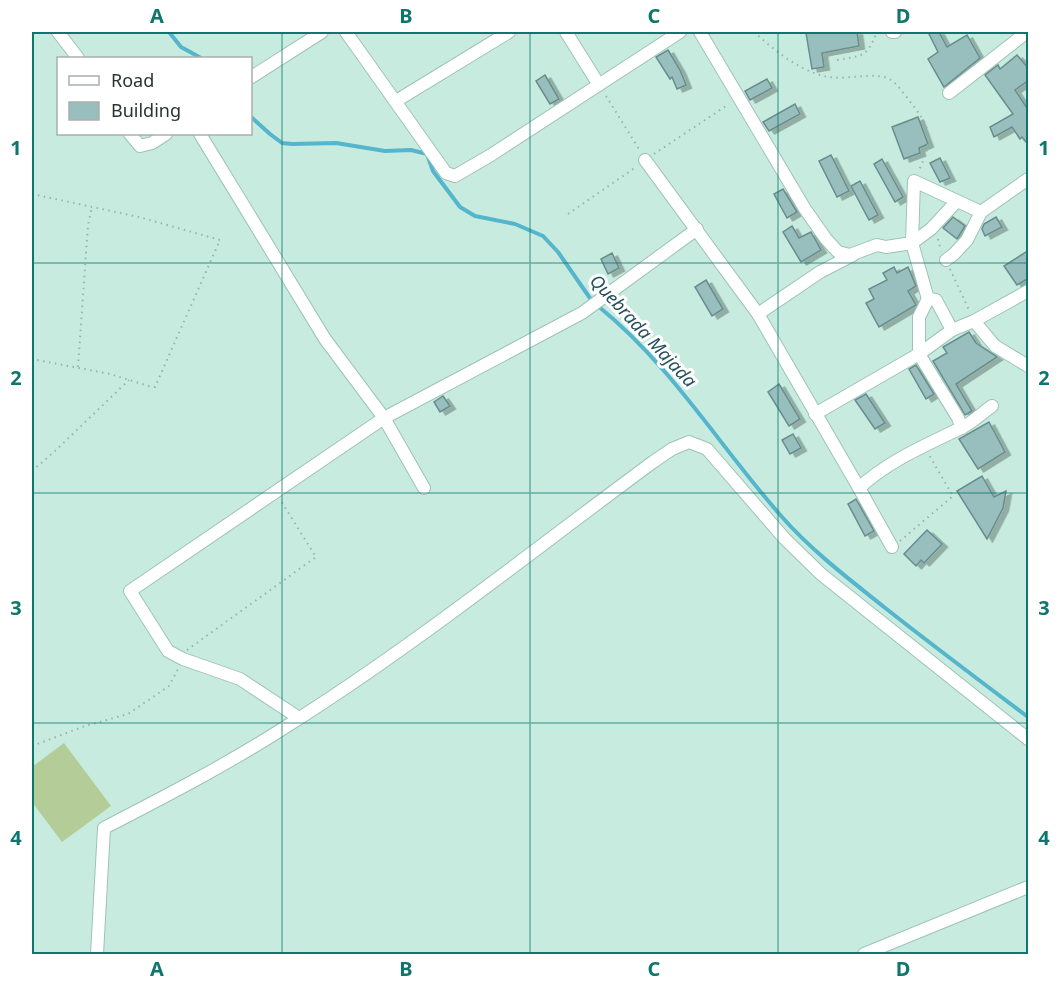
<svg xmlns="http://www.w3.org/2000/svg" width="1060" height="986" font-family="'Noto Sans',sans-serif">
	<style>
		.green { fill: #b3cc98 }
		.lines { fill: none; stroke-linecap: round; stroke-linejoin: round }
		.stream { stroke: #55b5cc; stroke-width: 4 }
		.building { fill: #98bfbe; stroke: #678d8c; stroke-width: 1.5; filter: url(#shadow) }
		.street-casing { stroke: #9fc2b6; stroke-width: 14 }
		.path { stroke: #96b4aa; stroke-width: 2; stroke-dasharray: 1.5 4.5; stroke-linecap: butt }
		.street { stroke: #fff; stroke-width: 12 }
		.grid { fill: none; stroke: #0f766e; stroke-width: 1.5; stroke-opacity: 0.55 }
		.labels { text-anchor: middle; stroke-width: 6; stroke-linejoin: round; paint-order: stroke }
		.water-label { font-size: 18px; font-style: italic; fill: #26515c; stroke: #fff }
		.neatline { fill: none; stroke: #0f766e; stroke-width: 2 }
		.grid-label { font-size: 20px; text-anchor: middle; font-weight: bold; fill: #0f766e }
	</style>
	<defs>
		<filter id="shadow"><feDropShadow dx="5.5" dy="3" stdDeviation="0" flood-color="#0004"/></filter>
	</defs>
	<rect width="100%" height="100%" fill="#c7ecdf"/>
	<polygon class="green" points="64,743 111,806 62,842 32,802 32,767"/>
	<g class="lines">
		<g class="stream">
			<polyline points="169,32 181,47 201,58"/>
			<polyline points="250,116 270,134 282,143 292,144 336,143 385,151 411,150 427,154 433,171 460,207 475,216 515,224 543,236 558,252 592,301"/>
			<path d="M598 306C672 366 720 447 782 517 812 551 849 579 884 607 932 645 980 681 1028 717"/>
		</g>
	</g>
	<g class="building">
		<polygon points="814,32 857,32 859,46 822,53 824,67 812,69 806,33"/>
		<polygon points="928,32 939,32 947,47 967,35 980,58 944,87 928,59 938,52"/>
		<polygon points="668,50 680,70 686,85 677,89 672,77 670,79 656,57"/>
		<polygon points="1017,55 1029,69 1029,80 1015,90 1029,111 1029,145 1022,137 1020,139 1012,127 994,137 990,127 1013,114 985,75 998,65 1000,69"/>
		<polygon points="545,75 559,99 550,104 536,81"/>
		<polygon points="767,79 772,88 750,100 745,91"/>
		<polygon points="795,104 800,114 769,131 763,122"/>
		<polygon points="918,117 928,144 919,148 920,153 904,159 892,127"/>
		<polygon points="831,155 849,191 837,197 819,161"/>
		<polygon points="940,158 950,178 940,182 930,163"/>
		<polygon points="882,159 903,197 895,202 874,164"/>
		<polygon points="860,181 878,215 869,220 851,186"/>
		<polygon points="783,189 797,212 787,218 774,194"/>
		<polygon points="953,217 965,226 957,239 943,228"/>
		<polygon points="996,217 1002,227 985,236 982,229 984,224"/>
		<polygon points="792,226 799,238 811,232 821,250 801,262 783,232"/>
		<polygon points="1029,250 1029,278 1017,285 1004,266"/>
		<polygon points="612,253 619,268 608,274 601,259"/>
		<polygon points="894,267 897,273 908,267 916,286 908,291 916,305 879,327 866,303 874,299 869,289 887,280 883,273"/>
		<polygon points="706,280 723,309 712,316 695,287"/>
		<polygon points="969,332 976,343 997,357 956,384 972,411 965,415 933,361 947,353 943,347"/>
		<polygon points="916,365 934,394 926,399 909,369"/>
		<polygon points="779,384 800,419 789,426 768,392"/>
		<polygon points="866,394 885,423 875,429 855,400"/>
		<polygon points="443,396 450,406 440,412 434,402"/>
		<polygon points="989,422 1005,452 978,469 959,439"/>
		<polygon points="793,434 801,448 790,454 782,440"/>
		<polygon points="982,476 994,497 1006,491 1003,508 987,539 957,491"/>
		<polygon points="856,499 874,531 865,536 848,504"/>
		<polygon points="927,530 942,544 924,563 921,560 916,566 904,554"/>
	</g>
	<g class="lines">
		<g class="street-casing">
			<g id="street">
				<polyline points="58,32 78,58"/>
				<polyline points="346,32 446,173 455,176 491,155 680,32"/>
				<polyline points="566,32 599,85"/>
				<polyline points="700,32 805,209 826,239 838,252 850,255 877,245 886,247 912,243 931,229 956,202"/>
				<polyline points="892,32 895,32"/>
				<polyline points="250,78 322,32"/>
				<polyline points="949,93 1027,32"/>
				<polyline points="396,101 509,32"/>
				<polyline points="130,134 140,146 152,143 166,134"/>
				<polyline points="200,134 325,339 384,418 424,488"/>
				<polyline points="645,160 758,314"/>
				<polyline points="981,212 914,181 912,243 928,299 936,300 952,330 974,321 1028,291"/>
				<polyline points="853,255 820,272 758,314 859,488"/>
				<polyline points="946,260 954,254 967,240 981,212 1028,179"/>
				<polyline points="928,299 919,317 919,354 958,418 962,428"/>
				<polyline points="974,321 995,346 1028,366"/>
				<polyline points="815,414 919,354 952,330"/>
				<path d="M892 547 859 488C888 461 926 445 961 428 972 423 982 413 992 406"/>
				<polyline points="299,718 240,679 183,659 168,651 130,591 384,418 582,313 697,229"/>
				<path d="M97 954 104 828C166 796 228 764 287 726 414 646 532 551 653 462L672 449 689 442 707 449 784 538 821 574 1028 739"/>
				<polyline points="864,954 1028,887"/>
			</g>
		</g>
		<g class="path">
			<path d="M754 32C773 49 798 70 824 76 844 81 865 73 884 77 895 80 901 90 908 99 930 127 935 136 919 170"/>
			<path d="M837 60C864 55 866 58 877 32"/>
			<polyline points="606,96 639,149"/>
			<polyline points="654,154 729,104"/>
			<polyline points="32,194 139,217 220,240 155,387 152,387 110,374 32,359"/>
			<polyline points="568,214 636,167"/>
			<polyline points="938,239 941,251"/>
			<polyline points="950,269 969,310"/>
			<polyline points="78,367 88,225 92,207"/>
			<polyline points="32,471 55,451 129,380"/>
			<polyline points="900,541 953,496 929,455"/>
			<polyline points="187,650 316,557 281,501"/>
			<polyline points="32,746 85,726 128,714 169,686 178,669"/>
		</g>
		<use href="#street" class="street"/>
	</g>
	<path class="grid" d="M282 32V954M530 32V954M778 32V954M32 263H1028M32 493H1028M32 723H1028"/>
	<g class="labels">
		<g class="water-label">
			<text transform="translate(643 331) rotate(47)" y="6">Quebrada Majada</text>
		</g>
	</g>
	<rect width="1060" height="986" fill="none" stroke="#ffffff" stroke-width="66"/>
	<rect x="57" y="57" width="195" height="78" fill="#ffffff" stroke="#a9aeac" stroke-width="1.5"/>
	<rect x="69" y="76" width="30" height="9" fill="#ffffff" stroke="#a9aeac" stroke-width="1.5"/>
	<text x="111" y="87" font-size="18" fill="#273530">Road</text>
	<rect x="69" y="102" width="30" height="18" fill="#98bfbe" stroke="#a9aeac" stroke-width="1.5"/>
	<text x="111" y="117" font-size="18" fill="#273530">Building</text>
	<rect x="33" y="33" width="994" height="920" class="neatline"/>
	<g class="grid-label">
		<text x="157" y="23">A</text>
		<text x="406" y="23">B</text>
		<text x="654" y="23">C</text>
		<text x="903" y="23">D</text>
		<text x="16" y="155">1</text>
		<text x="1044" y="155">1</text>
		<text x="16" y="385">2</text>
		<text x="1044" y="385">2</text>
		<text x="16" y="615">3</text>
		<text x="1044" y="615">3</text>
		<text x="16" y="845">4</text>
		<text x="1044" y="845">4</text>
		<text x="157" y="976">A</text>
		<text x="406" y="976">B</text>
		<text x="654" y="976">C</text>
		<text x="903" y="976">D</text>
	</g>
</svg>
